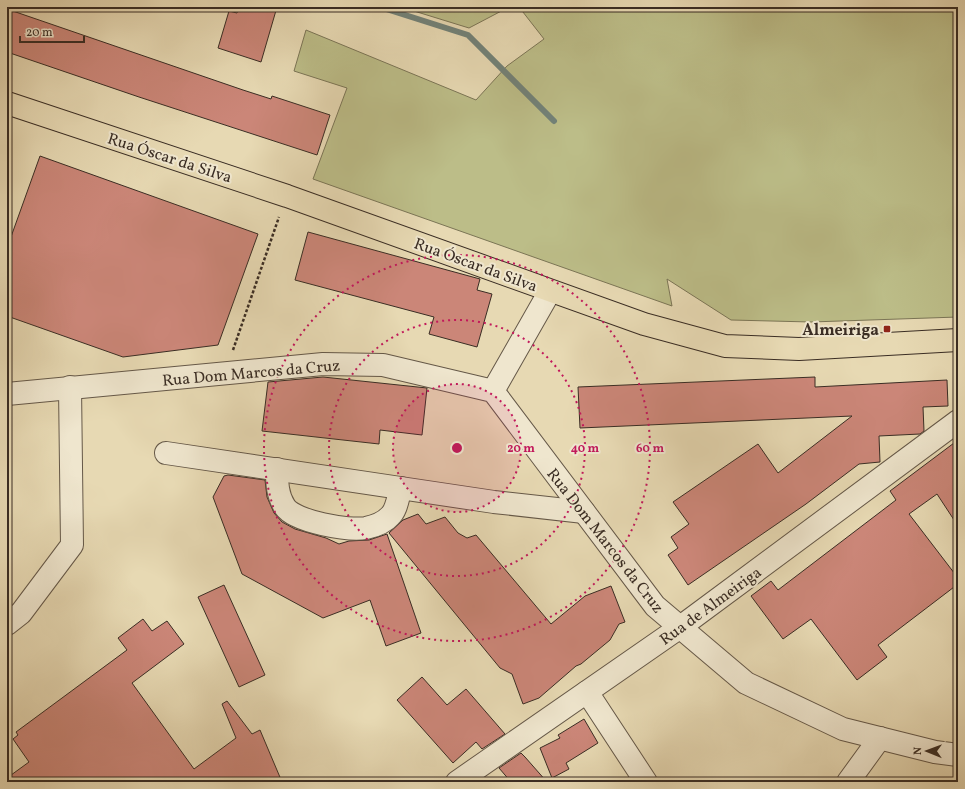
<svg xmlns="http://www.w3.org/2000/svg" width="965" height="789" font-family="Vollkorn,serif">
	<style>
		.green { fill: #bcbd88; stroke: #7b7556 }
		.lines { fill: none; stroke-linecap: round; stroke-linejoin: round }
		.stream { stroke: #728279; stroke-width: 6 }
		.building { fill: #cb8678; stroke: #3a2d24 }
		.minor-casing { stroke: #655848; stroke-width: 24 }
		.major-casing { stroke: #3a2d24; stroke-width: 24 }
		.path { stroke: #3a2d24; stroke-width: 2.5; stroke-dasharray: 3 2; stroke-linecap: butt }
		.minor { stroke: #efe6ce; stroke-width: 22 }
		.major { stroke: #e7d9b3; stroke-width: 22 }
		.ring { fill: none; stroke: #c2185b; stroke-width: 2; stroke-dasharray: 2 4 }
		.poi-dot { fill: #8f2418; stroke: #efe6ce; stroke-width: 1.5 }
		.labels { text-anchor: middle; stroke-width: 4; stroke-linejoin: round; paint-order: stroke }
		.street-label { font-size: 16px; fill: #3a2d24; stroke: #efe6ce }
		.poi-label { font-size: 16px; font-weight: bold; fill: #3a2d24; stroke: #efe6ce; text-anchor: end }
		.centre { fill: #c2185b; stroke: #efe6ce; stroke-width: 2 }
		.ring-label { font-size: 12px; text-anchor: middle; font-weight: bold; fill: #c2185b; stroke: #efe6ce; stroke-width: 4; stroke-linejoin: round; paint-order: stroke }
	</style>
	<rect width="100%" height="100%" fill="#e7d9b3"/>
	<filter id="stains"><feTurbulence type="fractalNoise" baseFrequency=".005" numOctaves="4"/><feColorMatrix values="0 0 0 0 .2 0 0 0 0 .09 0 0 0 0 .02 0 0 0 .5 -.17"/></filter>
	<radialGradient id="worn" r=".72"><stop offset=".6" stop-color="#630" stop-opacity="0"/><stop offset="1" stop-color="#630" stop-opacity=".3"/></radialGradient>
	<g class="green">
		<polygon points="401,7 509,7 469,28"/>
		<polygon points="519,7 958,7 958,317 811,322 731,320 667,279 672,306 313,179 347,88 294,71 306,30 476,100 507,66 544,39"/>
	</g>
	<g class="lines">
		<polyline class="stream" points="380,7 468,35 554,121"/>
	</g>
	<g class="building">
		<polygon points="239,7 277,7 261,62 218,48 229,11 237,13"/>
		<polygon points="7,9 243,90 271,99 272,96 330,115 317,155 139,97 7,52"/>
		<polygon points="40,156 258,234 218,345 123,357 7,316 7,248"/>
		<polygon points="308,232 480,279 477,290 492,294 477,347 429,334 434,317 295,280"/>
		<polygon points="323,377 427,388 422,435 380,430 379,444 262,431 268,382"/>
		<polygon points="815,377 815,387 947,380 948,406 923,407 924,431 920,434 879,436 880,462 859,464 806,504 688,585 668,555 678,548 671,537 689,524 673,502 758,444 778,473 852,416 580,428 578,387"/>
		<polygon points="958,440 958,526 937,494 909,514 958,578 958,584 878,645 887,657 857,680 811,619 783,639 751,596 771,581 778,590 896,500 890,491"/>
		<polygon points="228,475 265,480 267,497 274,513 282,522 295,529 326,538 339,544 349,541 369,540 387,534 421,633 386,646 370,600 323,618 242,574 213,497 224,476"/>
		<polygon points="418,514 426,524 445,517 458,533 467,538 476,535 551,624 585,596 611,586 625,622 619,624 610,640 581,664 576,666 539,698 523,704 512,674 500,668 389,533 403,520"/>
		<polygon points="224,585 265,675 239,687 198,597"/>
		<polygon points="143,619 152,631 167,621 184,644 132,683 194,769 236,738 222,704 227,701 252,734 260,730 282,782 7,782 7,778 29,762 13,739 18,735 16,732 127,650 118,638"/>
		<polygon points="422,677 447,705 466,689 505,734 482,749 476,742 453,763 397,700"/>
		<polygon points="584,719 598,743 566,763 569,769 552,778 540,748 560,738 558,735"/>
		<polygon points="521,753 525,757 547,782 511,782 499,768"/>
	</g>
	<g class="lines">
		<g class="minor-casing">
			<g id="minor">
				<polyline points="493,391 550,291"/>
				<polyline points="7,394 323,364 383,365 493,391 655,606 746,683 843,729 935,752 958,755"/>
				<polyline points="166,453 494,502 584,512"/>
				<path d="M277 469C277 482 277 495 285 507 295 522 349 531 366 528 375 526 384 523 390 516 397 510 398 496 401 488"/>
				<polyline points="7,624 21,613 72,545 70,387"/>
				<polyline points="587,692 646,782"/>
				<polyline points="457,782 679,628 958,421"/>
				<polyline points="848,782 880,738"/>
			</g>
		</g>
		<g class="major-casing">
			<polyline id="major" points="7,103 287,196 644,324 725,346 799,349 958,340"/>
		</g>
		<polyline class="path" points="233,350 279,217"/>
		<use href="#minor" class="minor"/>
		<use href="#major" class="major"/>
	</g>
	<circle cx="457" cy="448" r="64" fill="#c2185b" fill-opacity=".12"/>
	<g class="ring">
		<circle cx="457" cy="448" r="64"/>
		<circle cx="457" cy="448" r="128"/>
		<circle cx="457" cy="448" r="193"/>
	</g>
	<rect class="poi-dot" x="883" y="325" width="8" height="8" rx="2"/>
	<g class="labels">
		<g class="street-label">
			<text transform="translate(170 157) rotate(18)" y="6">Rua Óscar da Silva</text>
			<text transform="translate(476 264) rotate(20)" y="6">Rua Óscar da Silva</text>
			<text transform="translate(251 372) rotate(-5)" y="6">Rua Dom Marcos da Cruz</text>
			<text transform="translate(606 540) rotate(52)" y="6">Rua Dom Marcos da Cruz</text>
			<text transform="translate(710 605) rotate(-36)" y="6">Rua de Almeiriga</text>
		</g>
		<g class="poi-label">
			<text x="879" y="335">Almeiriga</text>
		</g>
	</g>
	<circle cx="457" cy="448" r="6" class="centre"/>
	<g class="ring-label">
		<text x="521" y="452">20 m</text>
		<text x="585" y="452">40 m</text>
		<text x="650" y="452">60 m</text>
	</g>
	<rect width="965" height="789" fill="none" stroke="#e7d9b3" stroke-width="24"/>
	<rect x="8" y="8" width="949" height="773" fill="none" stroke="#3a2d24" stroke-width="2"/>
	<rect x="12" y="12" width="941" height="765" fill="none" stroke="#3a2d24"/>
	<g transform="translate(927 751) rotate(271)" stroke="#efe6ce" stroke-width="3" paint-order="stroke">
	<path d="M0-3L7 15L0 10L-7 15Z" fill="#3a2d24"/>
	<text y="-6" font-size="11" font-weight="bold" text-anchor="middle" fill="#3a2d24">N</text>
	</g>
	<path d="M20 36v6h64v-6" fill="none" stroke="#3a2d24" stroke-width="2"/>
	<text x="26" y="36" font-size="12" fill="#3a2d24" stroke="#efe6ce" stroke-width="3" paint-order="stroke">20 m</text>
	<rect width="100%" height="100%" filter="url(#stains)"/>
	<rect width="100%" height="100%" fill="url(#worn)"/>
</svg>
